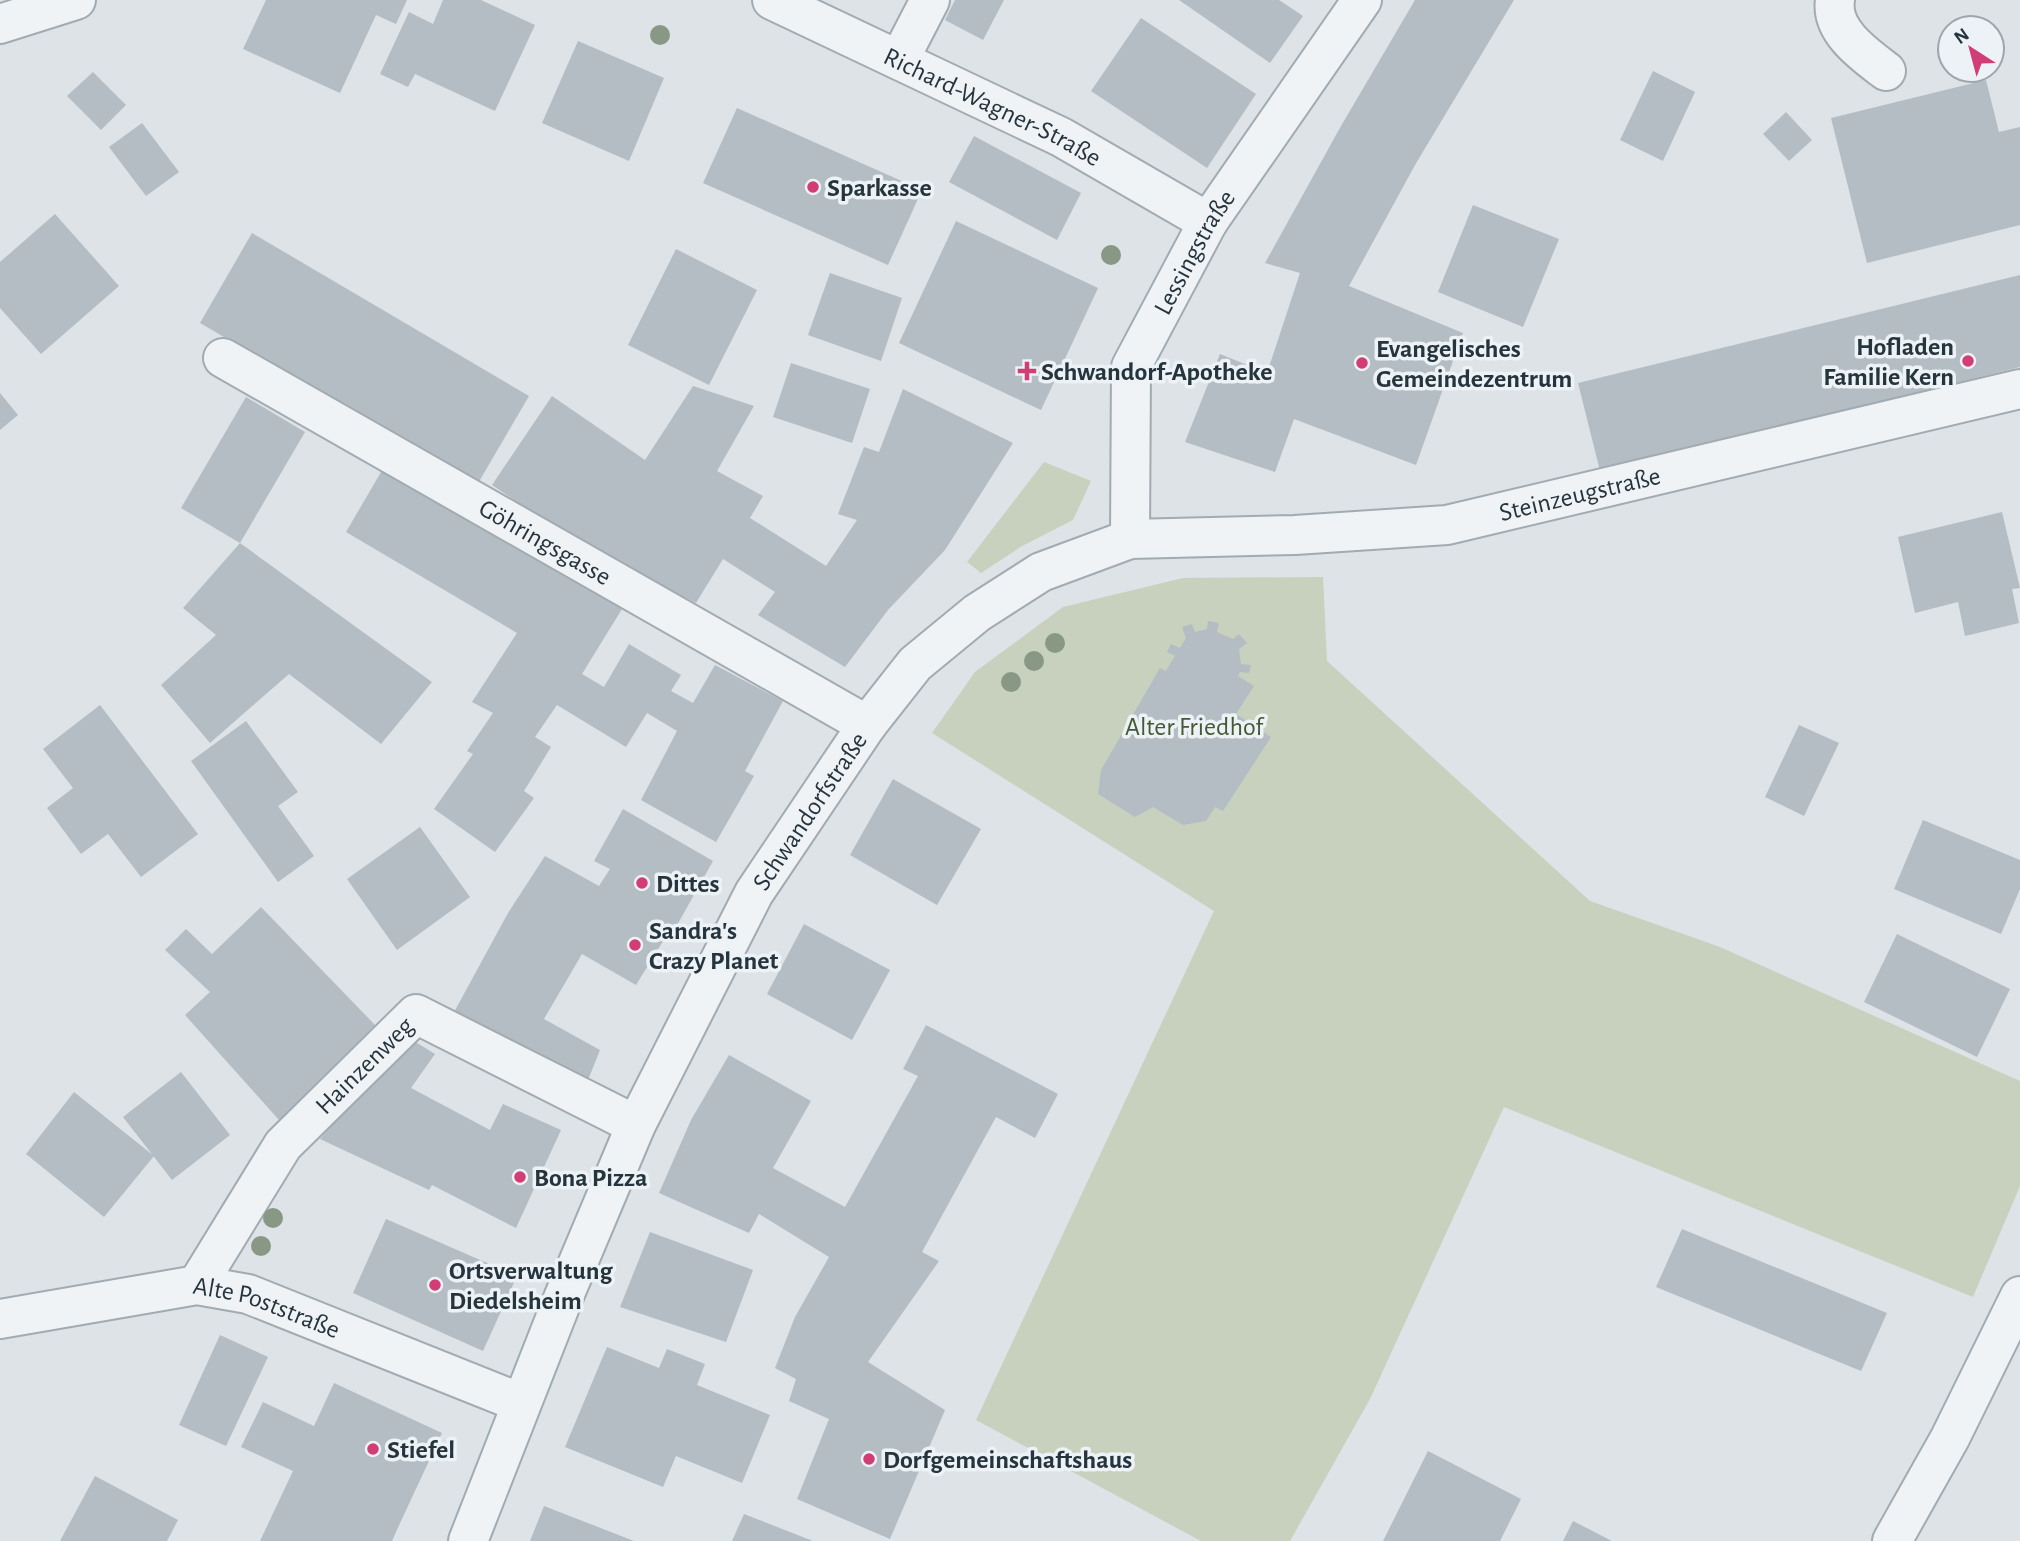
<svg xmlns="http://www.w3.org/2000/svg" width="2020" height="1541" font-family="'Alegreya Sans',sans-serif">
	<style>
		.green { fill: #c7d1be }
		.building { fill: #b4bdc4 }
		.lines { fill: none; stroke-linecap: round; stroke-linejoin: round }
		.minor-casing { stroke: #a2abb1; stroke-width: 42 }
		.minor { stroke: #eff3f5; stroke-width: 38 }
		.tree { fill: #889884 }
		.poi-dot { fill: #d13d74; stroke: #ecf2f5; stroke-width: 2.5 }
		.labels { text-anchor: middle; stroke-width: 7; stroke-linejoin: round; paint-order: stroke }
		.street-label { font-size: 26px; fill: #26343e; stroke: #ecf2f5 }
		.poi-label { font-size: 26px; font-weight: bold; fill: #26343e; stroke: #ecf2f5; text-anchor: start }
		.park-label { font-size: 26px; fill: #435a33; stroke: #ecf2f5 }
	</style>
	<rect width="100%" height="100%" fill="#dde3e7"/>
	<g class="green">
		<polygon points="1044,462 1091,481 1073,520 1022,546 981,573 967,562"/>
		<polygon points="1323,577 1327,661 1590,901 1720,947 2020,1081 2020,1186 1973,1297 1504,1107 1370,1399 1290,1541 1201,1541 976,1420 1214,911 932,733 975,672 1063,607 1183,578"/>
	</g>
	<g class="building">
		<polygon points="266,0 407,0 396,24 376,15 340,93 243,49"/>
		<polygon points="443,0 481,0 535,25 495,111 415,74 408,87 380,74 409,12 433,24"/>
		<polygon points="955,0 1004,0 983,40 945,20"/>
		<polygon points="1179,0 1279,0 1303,16 1270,63"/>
		<polygon points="1415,0 1514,0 1415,165 1349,286 1463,333 1416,465 1294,419 1275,472 1185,442 1220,354 1267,373 1300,273 1265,263 1341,126"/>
		<polygon points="1141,18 1256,94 1207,168 1091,91"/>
		<polygon points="578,41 664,78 629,161 542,123"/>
		<polygon points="1653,71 1695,92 1663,161 1620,140"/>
		<polygon points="93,72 126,105 101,130 67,96"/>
		<polygon points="1986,80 1999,132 2020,127 2020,225 1867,263 1831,118"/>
		<polygon points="737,108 922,190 888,265 703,183"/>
		<polygon points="1786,112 1812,140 1789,161 1763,134"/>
		<polygon points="142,123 179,172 146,196 109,147"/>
		<polygon points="974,136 1081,193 1057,240 949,182"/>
		<polygon points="1473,205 1559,239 1523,327 1438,292"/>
		<polygon points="55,214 119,286 41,354 0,308 0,262"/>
		<polygon points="956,221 1098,288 1041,410 899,343"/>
		<polygon points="252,233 529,396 477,485 200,323"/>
		<polygon points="676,249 757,290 709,385 628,345"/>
		<polygon points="830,273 902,298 881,361 808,335"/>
		<polygon points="2020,275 2020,367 1600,471 1578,383"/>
		<polygon points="791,363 870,389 852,443 773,417"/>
		<polygon points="693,386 754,406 717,471 763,496 750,518 826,566 857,520 838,514 864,447 879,452 903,389 1013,443 945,550 888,610 845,667 758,615 775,592 723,559 696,603 585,548 492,485 552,396 645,460"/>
		<polygon points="0,393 18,415 0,430"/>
		<polygon points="246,397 305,432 240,543 181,508"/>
		<polygon points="384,467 622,609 582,674 604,687 629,644 681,675 671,691 693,703 715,665 783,701 745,771 754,776 716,842 641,800 677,731 647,713 626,747 557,705 535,737 551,747 524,791 534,798 495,852 434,809 473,754 467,751 493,713 472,702 517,633 346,532"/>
		<polygon points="2002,512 2020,588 2012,589 2019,623 1965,636 1958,602 1915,613 1898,537"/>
		<polygon points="240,543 432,682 381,744 289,674 210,743 161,685 216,635 183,608"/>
		<polygon points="1208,621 1219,623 1217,632 1233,639 1239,634 1247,643 1239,649 1241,664 1251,665 1249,673 1240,672 1238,676 1254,686 1236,714 1271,737 1223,811 1215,807 1206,821 1183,825 1153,807 1135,817 1098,794 1101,770 1160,668 1166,671 1175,656 1167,652 1171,644 1180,648 1186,638 1182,627 1192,624 1195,632 1207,629"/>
		<polygon points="100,705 198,834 141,877 108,834 81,854 47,808 73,788 43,749"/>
		<polygon points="246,721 298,792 278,806 314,856 278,882 191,761"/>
		<polygon points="1799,725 1839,743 1804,816 1765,797"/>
		<polygon points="893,779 981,829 937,905 850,855"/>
		<polygon points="623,809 713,861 676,927 673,925 636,985 582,954 544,1019 600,1050 586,1085 453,1014 508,913 545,856 599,886 610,869 594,861"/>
		<polygon points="1923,820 2020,860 2020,889 2001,934 1894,889"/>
		<polygon points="420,827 470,897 397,950 347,879"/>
		<polygon points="261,907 375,1025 279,1120 185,1015 210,992 165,950 186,929 212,954"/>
		<polygon points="804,924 890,970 852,1040 767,994"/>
		<polygon points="1897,934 2010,989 1977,1057 1864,1002"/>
		<polygon points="926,1025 1058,1094 1035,1138 996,1117 922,1252 939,1261 868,1362 945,1410 890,1539 797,1499 829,1419 789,1401 796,1379 775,1368 795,1317 829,1257 759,1214 749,1233 659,1193 691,1120 729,1055 811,1101 773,1168 845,1207 918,1076 903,1069"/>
		<polygon points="409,1038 435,1054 411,1088 490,1130 503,1104 561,1130 516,1228 432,1185 429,1190 320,1139"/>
		<polygon points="181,1072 230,1135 172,1180 123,1117"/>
		<polygon points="74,1092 154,1156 104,1217 26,1154"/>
		<polygon points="386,1219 517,1276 483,1351 353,1293"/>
		<polygon points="1682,1229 1887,1313 1861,1371 1656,1287"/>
		<polygon points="650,1232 753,1270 726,1342 620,1307"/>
		<polygon points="220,1335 268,1357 226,1446 179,1425"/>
		<polygon points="607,1347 659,1368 667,1349 705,1364 697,1385 770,1415 742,1483 676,1456 663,1487 565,1447"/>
		<polygon points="334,1383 442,1433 401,1521 392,1541 260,1541 293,1471 241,1447 263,1402 314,1426"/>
		<polygon points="1428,1451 1521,1499 1500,1541 1383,1541"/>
		<polygon points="95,1476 178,1520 167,1541 60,1541"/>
		<polygon points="544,1506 634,1541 530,1541"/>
		<polygon points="744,1514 813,1541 732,1541"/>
		<polygon points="1573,1521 1612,1541 1563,1541"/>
	</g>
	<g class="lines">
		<g class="minor-casing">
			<g id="minor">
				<path id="s1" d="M772 0 1061 137 1208 222"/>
				<path d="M1835 0C1830 31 1865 55 1886 71"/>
				<polyline points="0,24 76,0"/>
				<polyline points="899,60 930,0"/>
				<path id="s2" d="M223 358 867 725"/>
				<path id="s3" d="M1130 539 1131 367 1208 222 1362 0"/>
				<path id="s4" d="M197 1285 283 1145 416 1014 636 1125"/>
				<path id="s5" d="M0 1319 197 1285 248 1294 521 1403"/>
				<path id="s6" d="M468 1541 564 1296 636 1125 754 893 867 725 915 664 977 613 1041 572 1130 539 1295 535 1447 525 2020 389"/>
				<polyline points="1892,1541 1950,1438 2020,1296"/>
			</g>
		</g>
		<use href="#minor" class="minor"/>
	</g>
	<g class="tree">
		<circle cx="660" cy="35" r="10"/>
		<circle cx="1111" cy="255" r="10"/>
		<circle cx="1055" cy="643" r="10"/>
		<circle cx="1034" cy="661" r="10"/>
		<circle cx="1011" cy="682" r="10"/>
		<circle cx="273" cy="1218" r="10"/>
		<circle cx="261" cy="1246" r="10"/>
	</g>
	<g class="poi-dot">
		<circle cx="813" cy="187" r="7"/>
		<circle cx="1968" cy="361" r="7"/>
		<circle cx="1362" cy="363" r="7"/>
		<path d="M1023.5 360.5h7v7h7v7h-7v7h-7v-7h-7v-7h7z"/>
		<circle cx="642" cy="883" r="7"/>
		<circle cx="635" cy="945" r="7"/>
		<circle cx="520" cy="1177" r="7"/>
		<circle cx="435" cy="1285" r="7"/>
		<circle cx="373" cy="1449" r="7"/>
		<circle cx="869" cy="1459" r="7"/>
	</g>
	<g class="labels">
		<g class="street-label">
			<text dy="9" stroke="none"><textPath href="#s1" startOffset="245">Richard-Wagner-Straße</textPath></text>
			<text dy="9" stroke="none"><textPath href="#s3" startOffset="303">Lessingstraße</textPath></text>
			<text dy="9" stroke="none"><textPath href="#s6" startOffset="1694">Steinzeugstraße</textPath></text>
			<text dy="9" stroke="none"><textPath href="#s2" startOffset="371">Göhringsgasse</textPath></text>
			<text dy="9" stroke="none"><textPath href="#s6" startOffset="808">Schwandorfstraße</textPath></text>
			<text dy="9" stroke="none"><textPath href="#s4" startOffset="278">Hainzenweg</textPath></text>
			<text dy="9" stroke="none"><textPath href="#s5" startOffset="273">Alte Poststraße</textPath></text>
		</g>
		<g class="poi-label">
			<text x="827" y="196">Sparkasse</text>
			<text x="1954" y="355" text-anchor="end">Hofladen<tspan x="1954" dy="30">Familie Kern</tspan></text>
			<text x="1376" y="357">Evangelisches<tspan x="1376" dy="30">Gemeindezentrum</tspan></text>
			<text x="1041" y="380">Schwandorf-Apotheke</text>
			<text x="656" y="892">Dittes</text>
			<text x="649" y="939">Sandra's<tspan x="649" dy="30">Crazy Planet</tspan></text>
			<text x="534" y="1186">Bona Pizza</text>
			<text x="449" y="1279">Ortsverwaltung<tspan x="449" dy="30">Diedelsheim</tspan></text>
			<text x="387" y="1458">Stiefel</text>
			<text x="883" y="1468">Dorfgemeinschaftshaus</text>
		</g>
		<g class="park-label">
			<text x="1194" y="735">Alter Friedhof</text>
		</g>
	</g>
	<g transform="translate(1971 49) rotate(324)"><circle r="33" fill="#ecf2f5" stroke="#9da6ac" stroke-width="2"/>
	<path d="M0-5L12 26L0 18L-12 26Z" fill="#d13d74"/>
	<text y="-10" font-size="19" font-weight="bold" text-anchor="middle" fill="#26343e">N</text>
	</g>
</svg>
